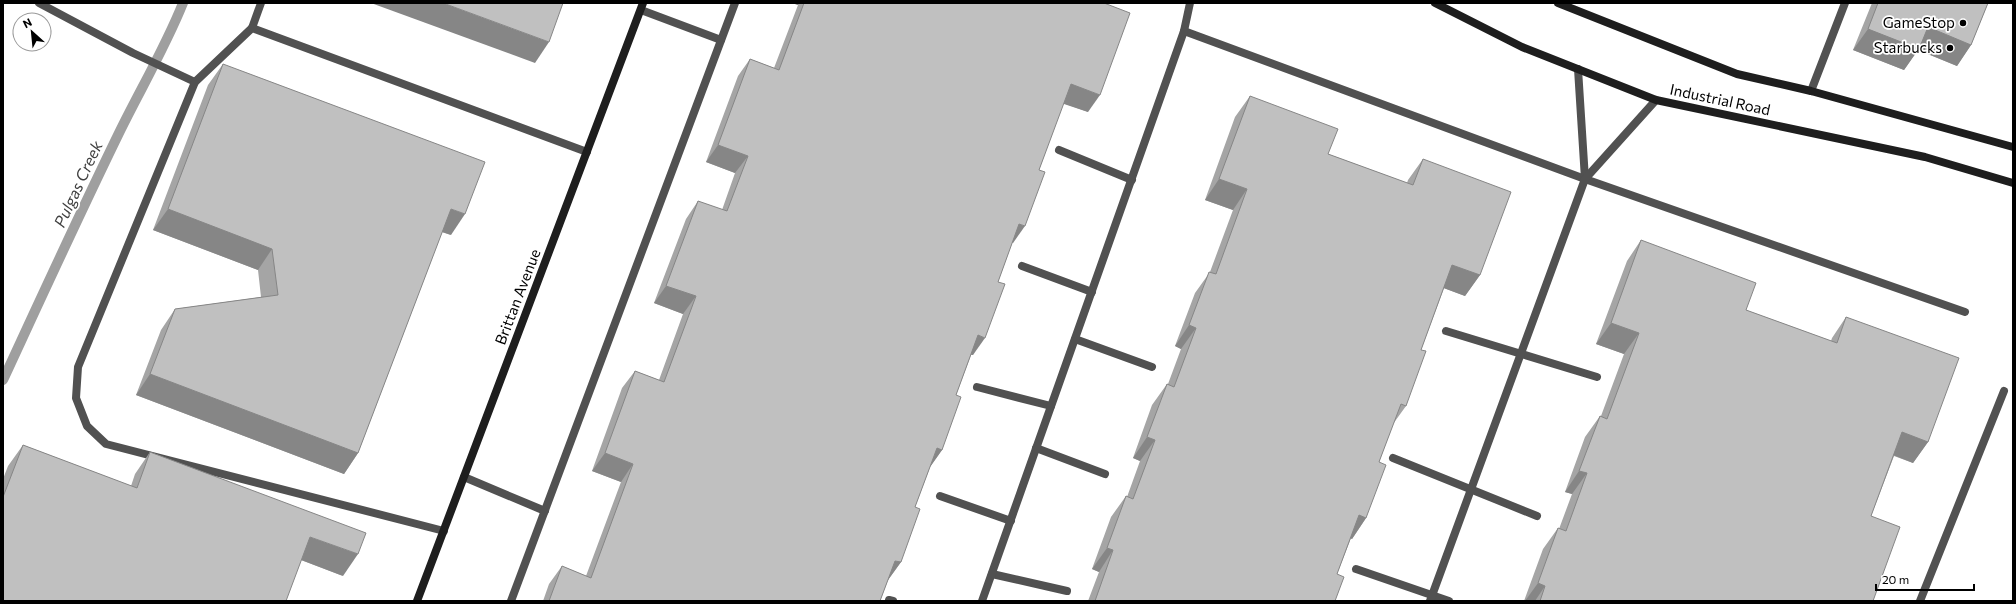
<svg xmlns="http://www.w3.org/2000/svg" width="2016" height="604" font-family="Commissioner,sans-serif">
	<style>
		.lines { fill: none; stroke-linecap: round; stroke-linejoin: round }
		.stream { stroke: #9f9f9f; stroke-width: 10 }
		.service { stroke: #515151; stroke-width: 8 }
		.secondary { stroke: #1e1e1e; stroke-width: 8 }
		.wall { fill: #a5a5a5 }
		.shaded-wall { fill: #868686 }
		.building { fill: #c0c0c0; stroke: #868686 }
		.poi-dot { fill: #000; stroke: #fff; stroke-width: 1.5 }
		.labels { text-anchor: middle; stroke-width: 3.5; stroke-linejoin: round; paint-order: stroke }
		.poi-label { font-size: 15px; fill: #000; stroke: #fff; text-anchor: end }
		.street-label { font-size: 15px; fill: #000; stroke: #fff }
		.water-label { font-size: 16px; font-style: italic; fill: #404040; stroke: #fff }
	</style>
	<rect width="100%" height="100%" fill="#fff"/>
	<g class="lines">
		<path class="stream" d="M3 380C41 298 79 215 119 133 140 90 165 48 183 3"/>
		<g class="service">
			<polyline points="39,3 133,53 195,82"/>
			<polyline points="641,10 721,40"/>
			<polyline points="252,28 261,3"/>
			<polyline points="1184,31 1585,179 1965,312"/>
			<polyline points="1578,69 1585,179"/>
			<polyline points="1811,91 1845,3"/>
			<polyline points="1059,150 1132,180"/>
			<polyline points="1022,266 1092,292"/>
			<polyline points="1446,331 1597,377"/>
			<polyline points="1075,339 1152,367"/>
			<polyline points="977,387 1051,406"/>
			<polyline points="1036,448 1105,474"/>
			<polyline points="1393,458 1537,516"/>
			<polyline points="464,477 545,511"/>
			<polyline points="940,496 1011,521"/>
			<polyline points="444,531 106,444 87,426 76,398 78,367 195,82 252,28 587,152"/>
			<polyline points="1356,569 1449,601"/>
			<polyline points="992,574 1067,591"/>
			<polyline points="889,600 893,601"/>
			<polyline points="511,601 735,3"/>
			<polyline points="982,601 1184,31 1190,3"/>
			<polyline points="1430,601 1585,179 1656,100"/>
			<polyline points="1920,601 2004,391"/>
		</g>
		<g class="secondary">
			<polyline points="1435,3 1522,47 1656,100 1925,157 2013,183"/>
			<polyline points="1558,3 1737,74 1811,91 2013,147"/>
			<polyline points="417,601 643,3"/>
		</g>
	</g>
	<g class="wall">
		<polygon points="792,3 1104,3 1088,112 1063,103 1039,170 1013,243 1012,243 998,282 973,355 971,355 956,395 942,450 930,467 915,507 901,562 888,580 880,601 543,601 549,584 562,566 586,576 621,482 592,471 622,388 635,371 659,380 683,314 654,303 686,219 698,201 722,210 735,173 706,162 738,76 750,59 774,68 798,5"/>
		<polygon points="1872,3 1988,3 1971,45 1957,66 1918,50 1904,70 1853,50"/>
		<polygon points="223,64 451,235 442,232 358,453 344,474 136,395 161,330 175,309 261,297 258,270 153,230 208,85"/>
		<polygon points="1250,96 1328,154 1407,183 1408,180 1423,159 1480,275 1465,296 1444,288 1421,350 1406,406 1393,424 1379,462 1366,518 1352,539 1351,538 1337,574 1335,601 1088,601 1099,572 1092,569 1111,517 1126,496 1127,497 1140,461 1133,458 1152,405 1167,384 1168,384 1181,349 1175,346 1195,293 1210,272 1233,210 1205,200 1235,117"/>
		<polygon points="1641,240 1746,310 1831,341 1832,338 1846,317 1928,442 1913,463 1894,456 1871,516 1873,601 1524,601 1543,549 1558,528 1559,529 1572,494 1565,492 1585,437 1600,416 1601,416 1624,354 1596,344 1627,261"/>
		<polygon points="23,445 131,486 135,474 150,452 343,576 301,560 3,601 3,479 8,466"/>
	</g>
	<g class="shaded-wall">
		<polygon points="371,3 443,3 549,42 535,63"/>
		<polygon points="792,3 799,3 798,5"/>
		<polygon points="1928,27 1971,45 1957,66 1918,50 1904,70 1853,50 1868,29"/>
		<polygon points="1071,84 1100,95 1088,112 1058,102"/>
		<polygon points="718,145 748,156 735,173 706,162"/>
		<polygon points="1219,179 1247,189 1233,210 1205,200"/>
		<polygon points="168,209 272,249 258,270 153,230"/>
		<polygon points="451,209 465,214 451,235 436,230"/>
		<polygon points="1019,224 1025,226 1013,243 1007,241"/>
		<polygon points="1452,265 1480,275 1465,296 1438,286"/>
		<polygon points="666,286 696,296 683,314 654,303"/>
		<polygon points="1611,323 1639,333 1624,354 1596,344"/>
		<polygon points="1189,325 1196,328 1181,349 1175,346"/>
		<polygon points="978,335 985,338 973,355 966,353"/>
		<polygon points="150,374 358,453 344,474 136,395"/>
		<polygon points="1902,432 1928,442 1913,463 1888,453"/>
		<polygon points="1147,437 1155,440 1140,461 1133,458"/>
		<polygon points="937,448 942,450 930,467"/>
		<polygon points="605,453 633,464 621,482 592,471"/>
		<polygon points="1579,471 1587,473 1572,494 1565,492"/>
		<polygon points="1359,515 1366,518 1352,539 1345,536"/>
		<polygon points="310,537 358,554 343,576 296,558"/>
		<polygon points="1107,548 1113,550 1099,572 1092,569"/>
		<polygon points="895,561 901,562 888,580 883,578"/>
		<polygon points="1538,583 1545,586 1535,601 1525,601"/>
	</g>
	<g class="building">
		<polygon points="443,3 563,3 549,42"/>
		<polygon points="804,3 1104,3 1130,13 1100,95 1071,84 1039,170 1045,172 1025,226 1019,224 998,282 1005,284 985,338 978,335 956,395 961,397 942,450 937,448 915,507 920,509 901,562 895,561 880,601 549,601 562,566 591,578 633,464 605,453 635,371 664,382 696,296 666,286 698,201 727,211 748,156 718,145 750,59 779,70"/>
		<polygon points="1878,3 1988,3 1971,45 1928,27 1919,49 1868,29"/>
		<polygon points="223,64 485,162 465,214 451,209 358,453 150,374 175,309 278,295 272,249 168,209"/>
		<polygon points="1250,96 1338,129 1328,154 1413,185 1423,159 1511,192 1480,275 1452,265 1421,350 1426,351 1406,406 1401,404 1379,462 1386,465 1366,518 1359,515 1337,574 1344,577 1335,601 1095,601 1113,550 1107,548 1126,496 1133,499 1155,440 1147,437 1167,384 1174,387 1196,328 1189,325 1209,272 1216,274 1247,189 1219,179"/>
		<polygon points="1641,240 1756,283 1746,310 1837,343 1846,317 1959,358 1928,442 1902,432 1871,516 1900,527 1873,601 1540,601 1545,586 1538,583 1558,528 1566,531 1587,473 1579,471 1600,416 1607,419 1639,333 1611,323"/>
		<polygon points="23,445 137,488 150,452 366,533 358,554 310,537 286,601 3,601 3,497"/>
	</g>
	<g class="poi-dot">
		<circle cx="1963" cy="23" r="4"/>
		<circle cx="1950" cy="48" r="4"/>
	</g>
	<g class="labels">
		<g class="poi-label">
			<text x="1955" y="28">GameStop</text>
			<text x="1942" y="53">Starbucks</text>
		</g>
		<g class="street-label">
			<text transform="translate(1720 100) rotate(12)" y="5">Industrial Road</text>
			<text transform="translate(518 297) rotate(-69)" y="5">Brittan Avenue</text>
		</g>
		<g class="water-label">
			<text transform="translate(78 184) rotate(-65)" y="6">Pulgas Creek</text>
		</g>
	</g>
	<rect width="2016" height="604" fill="none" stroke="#000000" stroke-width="8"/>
	<g transform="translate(32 32) rotate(333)"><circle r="19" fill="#ffffff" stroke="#999999"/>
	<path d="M0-3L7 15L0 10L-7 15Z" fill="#000000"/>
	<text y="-6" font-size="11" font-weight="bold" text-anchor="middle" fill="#000000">N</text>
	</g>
	<path d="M1876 584v6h98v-6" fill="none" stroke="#000000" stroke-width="2"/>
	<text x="1882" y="584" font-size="12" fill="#000000" stroke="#ffffff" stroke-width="3" paint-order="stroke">20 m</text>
</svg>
